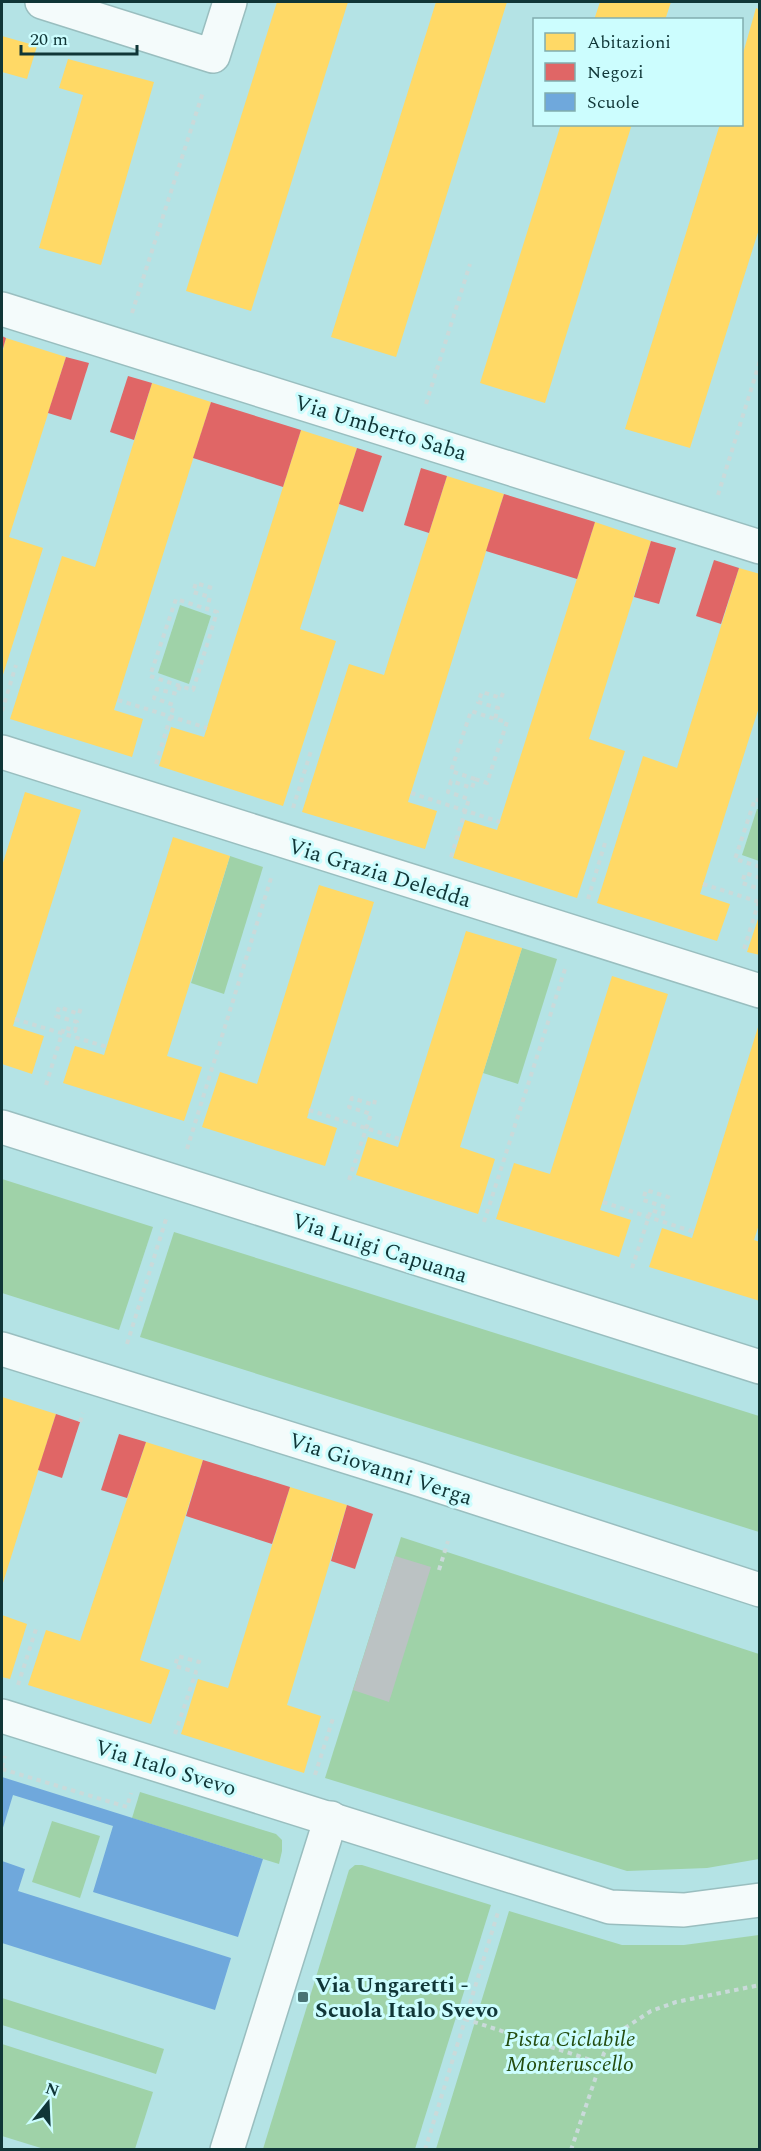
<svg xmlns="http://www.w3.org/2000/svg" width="761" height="2151" font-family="Spectral,serif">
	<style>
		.green { fill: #9fd2a8 }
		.homes { fill: #ffd966 }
		.shops { fill: #e06666 }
		.schools { fill: #6fa8dc }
		.building { fill: #bbc2c3 }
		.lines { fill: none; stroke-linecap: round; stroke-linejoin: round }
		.minor-casing { stroke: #99bebf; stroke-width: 36 }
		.path { stroke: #cadada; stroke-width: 4; stroke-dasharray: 4.5 4.5; stroke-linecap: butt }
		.minor { stroke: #f4fbfb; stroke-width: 33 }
		.poi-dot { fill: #497374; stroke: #ccfdfe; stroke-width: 2 }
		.labels { text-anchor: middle; stroke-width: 6; stroke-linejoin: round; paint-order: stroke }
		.street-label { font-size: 22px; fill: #103637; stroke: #ccfdfe }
		.poi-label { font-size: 22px; font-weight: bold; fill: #103637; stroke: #ccfdfe; text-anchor: start }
		.park-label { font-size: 22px; font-style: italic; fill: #244d10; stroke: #ccfdfe }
	</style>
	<rect width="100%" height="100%" fill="#b4e3e5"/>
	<g class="green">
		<polygon points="180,605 211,616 189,684 158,673"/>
		<polygon points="757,809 760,809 759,861 742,855"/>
		<polygon points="230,856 263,867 224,994 191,983"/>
		<polygon points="522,948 557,959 518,1084 483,1073"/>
		<polygon points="2,1179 153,1227 119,1330 2,1293"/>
		<polygon points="174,1232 759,1416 759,1532 140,1337"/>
		<polygon points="401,1537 759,1654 759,1859 707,1868 627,1871 325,1778"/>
		<polygon points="140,1792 276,1834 282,1840 282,1851 279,1864 132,1818"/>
		<polygon points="52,1821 100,1836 80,1898 32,1882"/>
		<polygon points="355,1865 362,1865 491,1905 415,2149 263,2149 349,1870"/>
		<polygon points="509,1911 622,1945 684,1945 759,1935 759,2149 436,2149"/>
		<polygon points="2,1998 164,2049 156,2074 2,2025"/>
		<polygon points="2,2044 153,2092 135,2149 44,2149 2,2136"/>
	</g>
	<g class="homes">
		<polygon points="277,2 348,2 251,311 186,291"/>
		<polygon points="436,2 507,2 396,357 331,337"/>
		<polygon points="600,2 671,2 665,20 594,20"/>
		<polygon points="756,8 760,10 760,226 690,448 625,429 720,124 742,124 742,57"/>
		<polygon points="2,36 37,46 27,79 2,72"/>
		<polygon points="68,59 154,82 101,265 39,248 83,95 59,88"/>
		<polygon points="561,124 632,124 545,403 480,383"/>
		<polygon points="6,338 66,357 9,537 43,548 2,678 2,354"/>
		<polygon points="152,383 211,402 114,710 143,719 132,757 10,719 62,556 95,567"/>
		<polygon points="301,430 357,448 300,629 336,641 283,806 159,766 171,727 204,737"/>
		<polygon points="447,476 504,494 408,802 437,811 425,849 302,812 349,664 384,675"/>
		<polygon points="595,522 651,541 589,739 625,751 577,898 453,858 465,820 497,830"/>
		<polygon points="739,568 760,574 760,704 700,894 730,904 717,941 597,903 643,756 677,768"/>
		<polygon points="25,792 81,810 13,1026 44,1036 32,1074 2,1064 2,866"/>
		<polygon points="173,837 230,856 167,1056 202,1067 184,1121 63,1083 75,1046 104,1055"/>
		<polygon points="319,885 374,902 307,1118 337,1128 325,1166 202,1127 220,1072 257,1084"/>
		<polygon points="759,916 760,916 760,955 747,952"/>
		<polygon points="466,931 522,948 460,1147 495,1159 478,1214 356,1175 368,1137 398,1147"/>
		<polygon points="612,976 668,994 600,1210 631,1220 619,1257 496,1219 514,1163 550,1174"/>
		<polygon points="759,1024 760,1221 754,1240 760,1242 760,1301 649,1267 662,1228 692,1238"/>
		<polygon points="2,1397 56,1414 2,1586"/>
		<polygon points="146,1442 203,1460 140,1660 170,1670 151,1724 28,1685 46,1630 80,1641"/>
		<polygon points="290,1487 347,1505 287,1705 321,1716 304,1773 181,1734 198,1679 228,1688"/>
		<polygon points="2,1615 27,1624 10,1679 2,1677"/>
	</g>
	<g class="shops">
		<polygon points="2,336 6,338 2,352"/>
		<polygon points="66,357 89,363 71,420 48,413"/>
		<polygon points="128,376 152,383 134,440 110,432"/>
		<polygon points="211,402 301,430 283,487 193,458"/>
		<polygon points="357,448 382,456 363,512 339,504"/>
		<polygon points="421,468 447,476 429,533 404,525"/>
		<polygon points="504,494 595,522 577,579 486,551"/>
		<polygon points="651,541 676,548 659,604 634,597"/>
		<polygon points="714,560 739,568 721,624 696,616"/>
		<polygon points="56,1414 80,1422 62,1478 38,1470"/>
		<polygon points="119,1434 146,1442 127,1498 101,1490"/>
		<polygon points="203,1460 290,1487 272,1544 186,1516"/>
		<polygon points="347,1505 373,1514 355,1569 331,1561"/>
	</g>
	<g class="schools">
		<polygon points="2,1777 263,1859 238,1937 93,1892 113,1826 13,1795 2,1831"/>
		<polygon points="2,1861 25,1869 18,1891 231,1958 215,2010 2,1943"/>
	</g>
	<polygon class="building" points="395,1556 431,1567 389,1702 353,1690"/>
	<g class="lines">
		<g class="minor-casing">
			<g id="minor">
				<polyline points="42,2 213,56 230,2"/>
				<polyline points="2,309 760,547"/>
				<polyline points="2,752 760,991"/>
				<polyline points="2,1127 760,1367"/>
				<polyline points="2,1349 409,1476 760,1590"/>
				<polyline points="2,1716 610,1907 684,1910 760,1900"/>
				<polyline points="227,2150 331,1818"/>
			</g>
		</g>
		<g class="path">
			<polyline points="132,313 203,92"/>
			<polyline points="426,404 470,264"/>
			<polyline points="718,495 760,361"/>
			<polyline points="180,686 150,676 176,599 207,609"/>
			<polyline points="118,700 207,728"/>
			<polyline points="2,711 16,665"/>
			<polyline points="156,764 174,705 154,698 157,689 177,694 180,686 193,690 217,612 207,609 210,597 193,592 196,583 212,588 213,585"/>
			<polyline points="475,779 451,771 471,711 495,719"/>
			<polyline points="411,793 500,822"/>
			<polyline points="760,801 755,799 735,859 760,867"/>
			<polyline points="293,808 311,751"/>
			<polyline points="451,857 469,799 448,792 451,781 472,788 475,779 487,783 507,722 495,719 498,708 478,702 482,692 501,698 503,693"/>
			<polyline points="760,878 745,873 742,883 760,889"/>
			<polyline points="703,884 759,902"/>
			<polyline points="588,899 605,843"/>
			<polyline points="744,949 760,898"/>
			<polyline points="15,1019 107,1047"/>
			<polyline points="46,1085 64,1027 75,1031 77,1022 56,1016 59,1007 79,1014 81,1007"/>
			<polyline points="309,1110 400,1139"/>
			<polyline points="187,1149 272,875"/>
			<polyline points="349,1180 371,1114 349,1107 352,1098 374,1105 375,1100"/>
			<polyline points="603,1202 694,1232"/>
			<polyline points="484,1222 566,966"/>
			<polyline points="632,1268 651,1210 663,1214 665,1207 643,1200 646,1190 668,1197 670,1192"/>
			<polyline points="127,1344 167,1216"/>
			<polyline points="80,1422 83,1413"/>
			<polyline points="439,1570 448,1541"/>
			<polyline points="18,1685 37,1626"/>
			<polyline points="175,1734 196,1672 175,1666 178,1656 199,1662 200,1658"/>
			<polyline points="2,1767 5,1756"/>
			<polyline points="2,1769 127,1807 131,1793"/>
			<polyline points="315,1775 334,1715"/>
			<polyline points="465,2019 600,2063"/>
			<polyline points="425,2150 499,1909"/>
			<polyline points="571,2150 604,2053 625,2028 651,2011 676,2002 760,1985"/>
		</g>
		<use href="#minor" class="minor"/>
	</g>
	<rect class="poi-dot" x="297" y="1991" width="12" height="12" rx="3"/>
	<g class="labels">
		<g class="street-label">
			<text transform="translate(381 427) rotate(17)" y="8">Via Umberto Saba</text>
			<text transform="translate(380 872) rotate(17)" y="8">Via Grazia Deledda</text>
			<text transform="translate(380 1247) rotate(18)" y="8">Via Luigi Capuana</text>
			<text transform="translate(381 1468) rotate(18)" y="8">Via Giovanni Verga</text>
			<text transform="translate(166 1767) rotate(17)" y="8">Via Italo Svevo</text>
		</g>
		<g class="poi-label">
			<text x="315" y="1992">Via Ungaretti -<tspan x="315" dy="25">Scuola Italo Svevo</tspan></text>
		</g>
		<g class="park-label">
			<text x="570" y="2046">Pista Ciclabile<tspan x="570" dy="25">Monteruscello</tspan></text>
		</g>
	</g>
	<rect width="761" height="2151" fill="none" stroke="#103637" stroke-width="6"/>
	<rect x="533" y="18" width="210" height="108" fill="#ccfdfe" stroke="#81adae" stroke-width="1.5"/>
	<rect x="545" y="33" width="30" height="18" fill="#ffd966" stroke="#81adae" stroke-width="1.5"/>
	<text x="587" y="48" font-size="18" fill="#103637">Abitazioni</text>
	<rect x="545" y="63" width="30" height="18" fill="#e06666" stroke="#81adae" stroke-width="1.5"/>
	<text x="587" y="78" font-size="18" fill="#103637">Negozi</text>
	<rect x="545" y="93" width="30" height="18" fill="#6fa8dc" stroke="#81adae" stroke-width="1.5"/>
	<text x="587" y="108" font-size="18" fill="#103637">Scuole</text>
	<g transform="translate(48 2103) rotate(18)" stroke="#ccfdfe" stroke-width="4.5" paint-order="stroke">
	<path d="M0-4.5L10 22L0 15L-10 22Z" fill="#103637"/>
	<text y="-9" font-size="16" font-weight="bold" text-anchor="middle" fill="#103637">N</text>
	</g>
	<path d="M21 45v9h116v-9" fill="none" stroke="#103637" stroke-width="3"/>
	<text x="30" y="45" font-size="18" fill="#103637" stroke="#ccfdfe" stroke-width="4.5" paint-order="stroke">20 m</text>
</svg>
